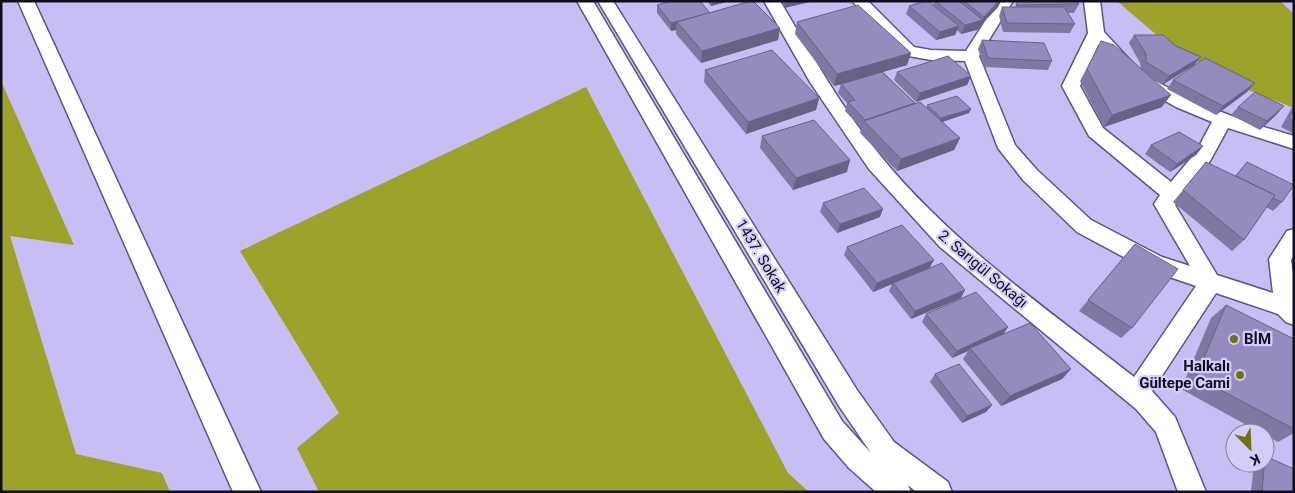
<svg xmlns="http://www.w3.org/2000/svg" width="1295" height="493" font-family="Roboto,sans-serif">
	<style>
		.green { fill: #9ca22a }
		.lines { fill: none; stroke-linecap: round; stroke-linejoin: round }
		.minor-casing { stroke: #5d5483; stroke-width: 3 }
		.minor { fill: #fff; fill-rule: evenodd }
		.wall { fill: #8078a4 }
		.shaded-wall { fill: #686186 }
		.building { fill: #958bbf; stroke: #686186 }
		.poi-dot { fill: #6d7117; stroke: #d4cdf9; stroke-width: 2 }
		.labels { text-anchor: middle; stroke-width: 4.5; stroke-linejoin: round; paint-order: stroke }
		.street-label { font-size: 15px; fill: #110d20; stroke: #d4cdf9 }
		.poi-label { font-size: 15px; font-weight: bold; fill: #110d20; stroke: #d4cdf9; text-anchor: start }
	</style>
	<rect width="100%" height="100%" fill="#c8bef5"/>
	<g class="green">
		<polygon points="1117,1 1280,1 1294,14 1294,108 1248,90 1167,44"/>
		<polygon points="1,81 74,245 10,236 76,454 162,473 170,492 1,492"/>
		<polygon points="586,87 788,473 809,492 319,492 297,448 339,413 240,251"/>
	</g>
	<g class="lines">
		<g class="minor-casing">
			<g id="minor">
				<polygon points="18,1 34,1 261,492 233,492"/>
				<polygon points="577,1 593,1 842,421 871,453 839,406 598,1 613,1 857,390 894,442 948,482 952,492 916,492 908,485 911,492 876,492 849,468 824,439"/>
				<path d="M764 1H780C812 55 843 111 883 159 954 245 1047 309 1134 377L1196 286 1146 269 1077 232 1023 180 998 148 965 61 931 60 903 55 852 1H868L914 47 931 50 966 51 998 1H1013L979 56 1015 145 1037 170 1091 220 1162 257 1190 266 1154 204 1160 195 1089 136 1062 86 1088 33 1084 1H1100L1104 32 1142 73 1188 99 1247 122 1294 136V149L1228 128 1210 161 1175 205 1217 275 1273 293 1269 259 1287 231 1294 229V255L1291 260 1294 281V325L1286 322 1278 314 1216 293 1152 391 1175 417 1206 492H1178L1156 432 1136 409 940 247 869 169 810 82ZM1098 45 1130 81 1176 107 1212 122 1196 152 1171 182 1103 128 1080 86Z"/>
			</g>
		</g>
		<use href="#minor" class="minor"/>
	</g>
	<g class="wall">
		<polygon points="707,1 730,1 711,6"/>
		<polygon points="782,1 814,1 784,8"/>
		<polygon points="934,1 1001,1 998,7 981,25 980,29 961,34 957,30 955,35 936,40 906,14 909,6 933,5"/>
		<polygon points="1018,1 1079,4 1074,13 1068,13 1075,24 1070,33 1003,32 999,16 1002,7 1015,7"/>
		<polygon points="657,5 710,13 780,28 778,40 701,63 676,34 676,30 671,31 657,13"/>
		<polygon points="797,22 911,53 907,65 883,72 915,103 927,107 927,105 969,113 942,122 960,138 954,150 897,171 860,133 861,128 845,111 847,103 838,93 841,84 843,84 834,86 795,34"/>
		<polygon points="1134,35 1176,46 1201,57 1194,65 1247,92 1216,115 1167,89 1173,80 1194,65 1162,85 1149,76 1162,107 1104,127 1080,81 1101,41 1141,69 1140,63 1129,43"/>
		<polygon points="982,40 1052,61 1048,70 984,67 978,49"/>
		<polygon points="705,70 819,98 816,110 746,134 704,82"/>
		<polygon points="897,72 971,76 967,85 916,102 894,80"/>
		<polygon points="1294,105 1294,134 1281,127 1291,109"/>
		<polygon points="1284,106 1276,115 1260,130 1231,115 1238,107"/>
		<polygon points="762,136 847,172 793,190 760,148"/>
		<polygon points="1151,145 1203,146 1196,155 1170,172 1145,154"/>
		<polygon points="1206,162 1235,176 1247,162 1282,202 1273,211 1266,207 1244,240 1232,251 1173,202"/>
		<polygon points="823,203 880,217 837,233 820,212"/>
		<polygon points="1135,244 1132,328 1121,338 1079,311"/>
		<polygon points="847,247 930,268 961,298 911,319 889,291 892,284 873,292 844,255"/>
		<polygon points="1226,305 1294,429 1294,433 1278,442 1265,435 1265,433 1261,433 1181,389 1211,318"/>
		<polygon points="926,314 1003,334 1071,369 1062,379 1001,406 963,359 968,351 952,358 922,322"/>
		<polygon points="935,374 992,405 986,412 962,423 930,382"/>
		<polygon points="1254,463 1265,463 1294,492 1251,492"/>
	</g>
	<g class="shaded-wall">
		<polygon points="712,1 730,1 711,6"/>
		<polygon points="785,1 814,1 784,8"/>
		<polygon points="999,1 1001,1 998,7 981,25 980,29 961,34 965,25 983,20 984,17"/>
		<polygon points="710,13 677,22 676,30 671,31 671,23"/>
		<polygon points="959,26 955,35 936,40 940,32"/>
		<polygon points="780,28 778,40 701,63 702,51"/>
		<polygon points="911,53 907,65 834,86 837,74"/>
		<polygon points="1201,57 1194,65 1162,85 1169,76"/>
		<polygon points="971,76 967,85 916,102 920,93"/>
		<polygon points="1255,83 1247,92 1216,115 1223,106"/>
		<polygon points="1171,95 1162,107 1104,127 1112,115"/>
		<polygon points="819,98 816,110 746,134 748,122"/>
		<polygon points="1284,106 1276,115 1260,130 1267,121"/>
		<polygon points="971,109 969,113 939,123 941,118"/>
		<polygon points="960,138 954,150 897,171 901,159"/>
		<polygon points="1203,146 1196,155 1170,172 1177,164"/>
		<polygon points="850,160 847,172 793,190 796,178"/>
		<polygon points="883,209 880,217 837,233 840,224"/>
		<polygon points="934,260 929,269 873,292 877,283"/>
		<polygon points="965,290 961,298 911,319 915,311"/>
		<polygon points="1008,327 1003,335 970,348 968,351 952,358 957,351"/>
		<polygon points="1071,369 1062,379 1001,406 1010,396"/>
		<polygon points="992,405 986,412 962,423 967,416"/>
	</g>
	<g class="building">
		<polygon points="671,1 700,1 710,13 671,23 657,5"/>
		<polygon points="751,1 753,1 780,28 702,51 677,22"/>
		<polygon points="925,1 928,1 959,26 940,32 909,6"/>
		<polygon points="935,1 959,1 983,20 965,25"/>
		<polygon points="964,1 999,1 984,17"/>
		<polygon points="1018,1 1077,1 1079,4 1016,5"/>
		<polygon points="858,5 911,53 837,74 797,22"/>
		<polygon points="1002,7 1064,7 1075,24 1007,23"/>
		<polygon points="1134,35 1163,35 1176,46 1201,57 1169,76 1146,62 1146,54"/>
		<polygon points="982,40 1044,43 1052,61 988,58"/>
		<polygon points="1101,41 1114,45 1171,95 1112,115 1087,69"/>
		<polygon points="772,50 819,98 748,122 705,70"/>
		<polygon points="948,56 971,76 920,93 897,72"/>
		<polygon points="1205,58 1255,83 1223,106 1173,80"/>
		<polygon points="882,72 915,103 865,120 848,102 855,100 841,84"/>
		<polygon points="1255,92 1284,106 1267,121 1238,107"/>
		<polygon points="957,96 971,109 941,118 927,105"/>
		<polygon points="920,102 960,138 901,159 864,121"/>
		<polygon points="1294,109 1294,121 1289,118"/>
		<polygon points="814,120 850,160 796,178 762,136"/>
		<polygon points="1179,132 1203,146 1177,164 1151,145"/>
		<polygon points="1206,162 1275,195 1244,240 1183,190"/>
		<polygon points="1247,162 1294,185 1282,202 1273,198 1275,195 1236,176"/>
		<polygon points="864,188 883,209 840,224 823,203"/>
		<polygon points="902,225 934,260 877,283 847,247"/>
		<polygon points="1135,244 1178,269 1132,328 1088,300"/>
		<polygon points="942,263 965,290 915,311 893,283"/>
		<polygon points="976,292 1008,327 957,351 926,314"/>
		<polygon points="1226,305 1294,339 1294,429 1196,377"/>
		<polygon points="1030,323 1071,369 1010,396 970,348"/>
		<polygon points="959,364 992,405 967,416 935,374"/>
		<polygon points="1265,456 1294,469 1294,492 1262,492"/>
	</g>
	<g class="poi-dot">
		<circle cx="1234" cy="339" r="5"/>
		<circle cx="1240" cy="375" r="5"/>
	</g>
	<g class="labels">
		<g class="street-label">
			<text transform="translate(761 256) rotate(59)" y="5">1437. Sokak</text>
			<text transform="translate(983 269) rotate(40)" y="5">2. Sarıgül Sokağı</text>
		</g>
		<g class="poi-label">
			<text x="1244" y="344">BİM</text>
			<text x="1230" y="371" text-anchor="end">Halkalı<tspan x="1230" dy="17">Gültepe Cami</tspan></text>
		</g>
	</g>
	<rect width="1295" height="493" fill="none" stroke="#110d20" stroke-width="5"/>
	<g transform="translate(1250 448) rotate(156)"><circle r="24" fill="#d4cdf9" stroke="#8680a2"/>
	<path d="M0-4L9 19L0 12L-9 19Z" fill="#6d7117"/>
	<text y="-8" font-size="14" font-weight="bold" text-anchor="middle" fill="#110d20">K</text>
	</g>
</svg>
